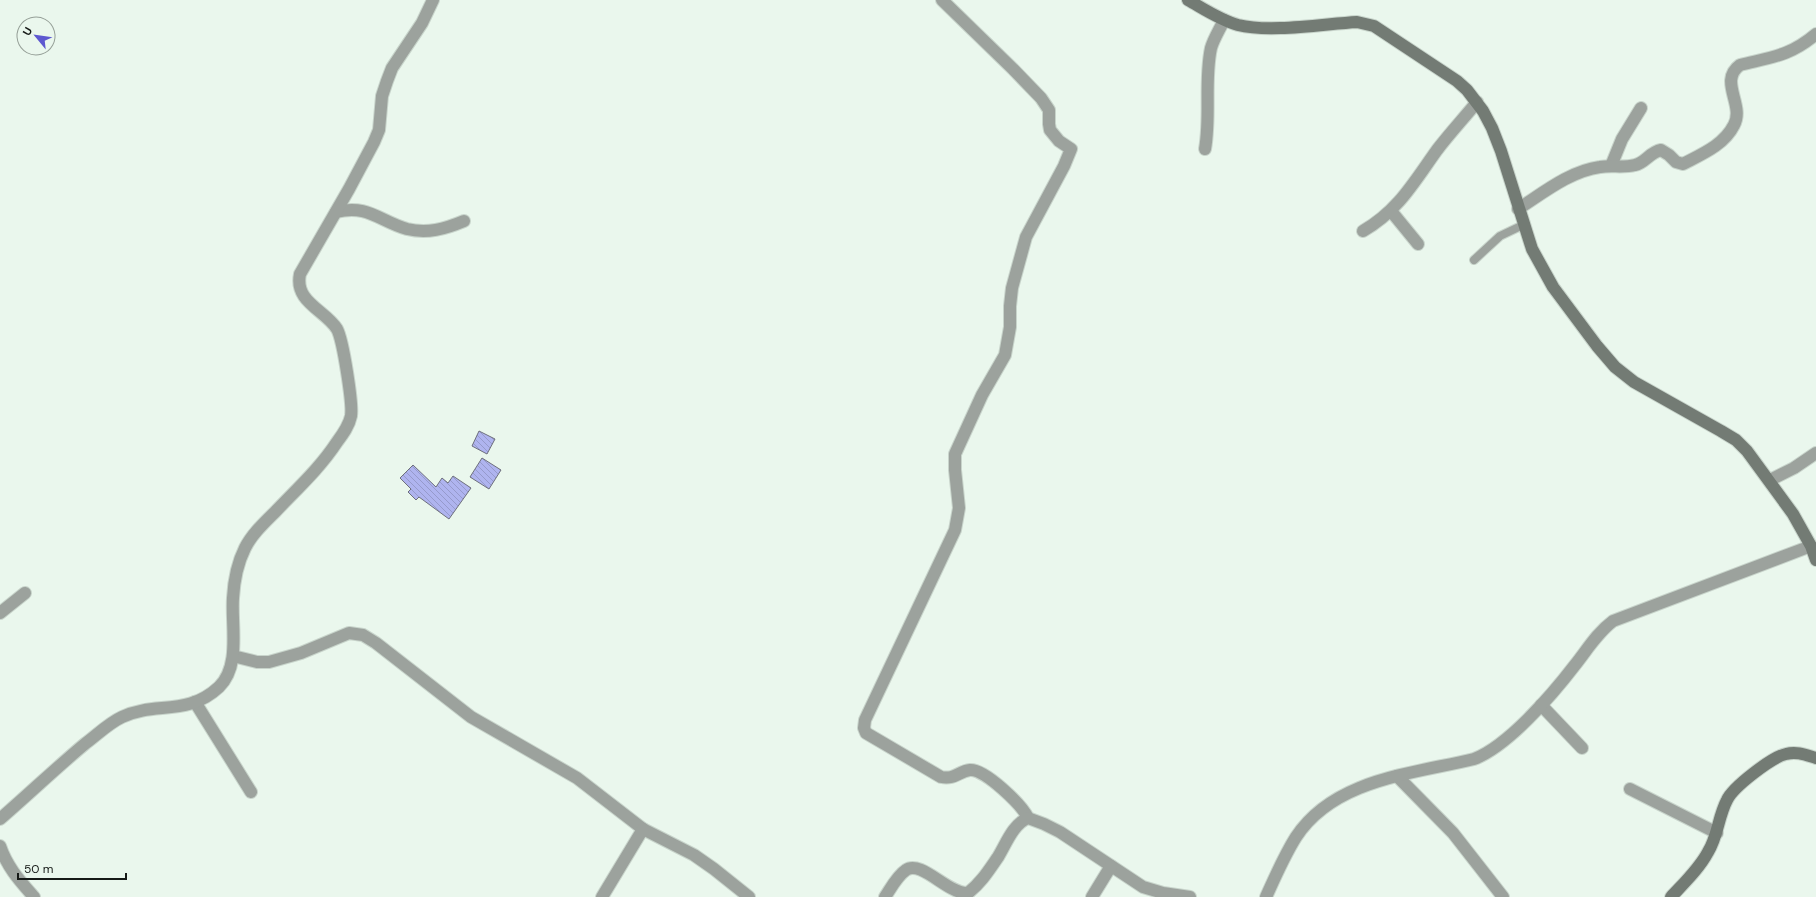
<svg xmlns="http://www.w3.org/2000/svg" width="1816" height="897" font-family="'DM Sans',sans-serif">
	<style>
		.building { fill: url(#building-back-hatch); stroke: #6e707c }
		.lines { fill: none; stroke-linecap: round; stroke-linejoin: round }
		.lane-casing { stroke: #c8d4cb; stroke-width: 10 }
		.street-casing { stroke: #c8d4cb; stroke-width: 14 }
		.secondary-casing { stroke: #c8d4cb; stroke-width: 14 }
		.lane { stroke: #9ca29d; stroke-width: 8 }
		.street { stroke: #9ca29d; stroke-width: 12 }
		.secondary { stroke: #737b74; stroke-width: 12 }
	</style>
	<defs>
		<pattern id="building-back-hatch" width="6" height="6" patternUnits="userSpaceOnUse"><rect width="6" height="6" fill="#afb4ef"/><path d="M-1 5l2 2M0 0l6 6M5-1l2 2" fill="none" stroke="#969acc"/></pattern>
	</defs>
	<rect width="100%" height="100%" fill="#eaf7ed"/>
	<g class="building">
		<polygon points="479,431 495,439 487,454 472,446"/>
		<polygon points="482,458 501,470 489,489 470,477"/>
		<polygon points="413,465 436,487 442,478 448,483 453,476 471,488 449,519 419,497 416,500 408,492 411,489 400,478"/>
	</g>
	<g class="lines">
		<g class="lane-casing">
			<polyline id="lane" points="1474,260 1500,236 1523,225"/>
		</g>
		<g class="street-casing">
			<g id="street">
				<path d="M942 0 1013 69 1041 98 1049 110V124L1050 130 1059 141 1071 149 1064 166 1026 237 1012 288 1010 306V327L1005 355 982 395 955 454V470L959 508 955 530 865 720 864 728 866 733 941 777C955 780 959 771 970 770 985 769 1022 805 1028 818"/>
				<path d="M1205 149C1211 116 1204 80 1211 48 1214 38 1220 29 1224 20"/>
				<polyline points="1611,166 1622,139 1641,108"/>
				<path d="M1518 209C1543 193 1570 171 1600 167 1612 165 1623 168 1635 165 1645 163 1650 152 1661 150L1669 155 1676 162 1683 164C1702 154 1724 145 1734 125 1745 105 1718 81 1740 65 1772 57 1790 56 1816 34"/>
				<polyline points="1391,211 1418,244"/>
				<path d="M336 212C368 204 379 221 407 229 427 234 445 229 464 221"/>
				<path d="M1363 231C1398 211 1414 182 1437 150 1450 133 1464 118 1477 102"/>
				<polyline points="1770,480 1794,468 1816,453"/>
				<polyline points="0,613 25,593"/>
				<polyline points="233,656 257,662 269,662 301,653 349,633 363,635 376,643 471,717 577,778 643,829 694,855 714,869 749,897"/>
				<polyline points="195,702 251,792"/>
				<polyline points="1541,705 1582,748"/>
				<polyline points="1397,776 1453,833 1503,897"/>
				<polyline points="1630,789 1717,833"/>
				<path d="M0 819C29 794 57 767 86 743 98 734 109 723 122 717 155 701 187 717 219 687 241 666 231 625 233 598 234 580 237 564 245 548 252 534 264 523 276 511 297 489 320 468 337 442 343 434 349 426 351 416 353 404 343 340 337 329 325 310 294 302 300 274L349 189 374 142 379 130 382 96 387 81 392 68 422 23 433 0"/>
				<path d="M0 846C7 867 20 881 34 897"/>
				<polyline points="602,897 643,829"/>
				<path d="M885 897C891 888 897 876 906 870 921 859 949 895 968 893 981 883 989 870 998 857 1006 844 1013 824 1028 818L1044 824 1060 832 1143 887 1163 893 1190 897"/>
				<polyline points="1092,897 1111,866"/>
				<path d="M1266 897C1275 877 1284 856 1296 837 1334 779 1412 774 1474 759 1508 746 1552 695 1575 665 1587 650 1597 633 1613 621L1811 546"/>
			</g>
		</g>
		<g class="secondary-casing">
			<g id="secondary">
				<path d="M1188 0C1204 9 1220 20 1238 25 1270 33 1323 24 1357 22L1374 26 1457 81 1467 90 1483 111 1492 128 1501 151 1532 249 1553 287 1597 346 1615 367 1634 382 1721 431 1736 440 1747 451 1793 514 1811 546 1816 560"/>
				<path d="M1671 897C1684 883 1699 869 1708 852 1718 836 1718 817 1727 800 1733 787 1772 757 1786 754 1797 751 1806 755 1816 758"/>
			</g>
		</g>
		<use href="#lane" class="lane"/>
		<use href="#street" class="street"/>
		<use href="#secondary" class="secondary"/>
	</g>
	<g transform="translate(36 36) rotate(299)"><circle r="19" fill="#eaf7ed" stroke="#959f97"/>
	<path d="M0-3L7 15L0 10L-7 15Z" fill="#5d58d0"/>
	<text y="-6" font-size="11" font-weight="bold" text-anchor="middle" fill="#161a17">U</text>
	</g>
	<path d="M18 873v6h108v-6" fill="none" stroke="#161a17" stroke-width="2"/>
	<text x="24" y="873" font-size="12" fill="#161a17" stroke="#eaf7ed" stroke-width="3" paint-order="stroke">50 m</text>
</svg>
